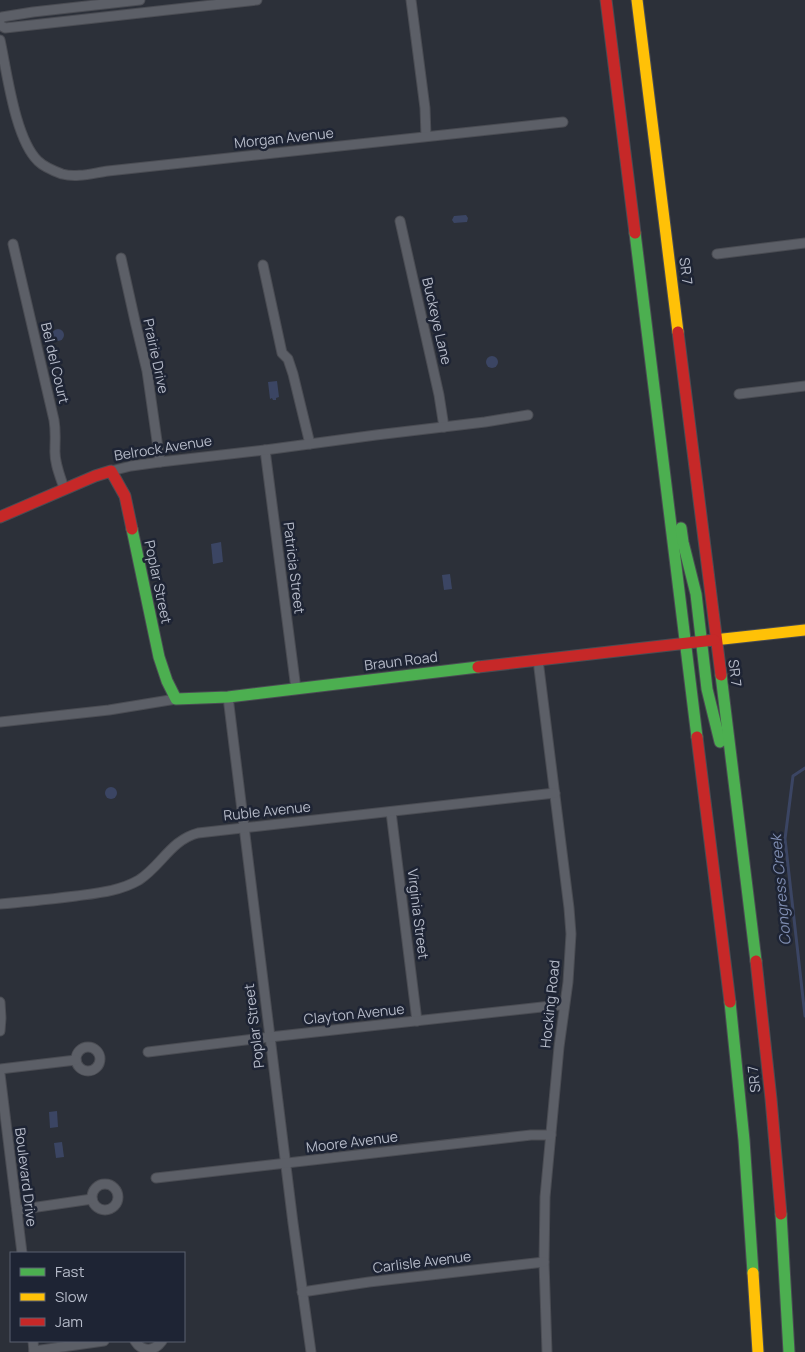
<svg xmlns="http://www.w3.org/2000/svg" width="805" height="1352" font-family="Manrope,sans-serif">
	<style>
		.water { fill: #3b4563 }
		.lines { fill: none; stroke-linecap: round; stroke-linejoin: round }
		.stream { stroke: #3b4563; stroke-width: 3 }
		.street-casing { stroke: #4a4c53; stroke-width: 11 }
		.fast-casing { stroke: #4a4c53; stroke-width: 13 }
		.slow-casing { stroke: #4a4c53; stroke-width: 13 }
		.jam-casing { stroke: #4a4c53; stroke-width: 13 }
		.street { stroke: #5c5f67; stroke-width: 9 }
		.fast { stroke: #4caf50; stroke-width: 11 }
		.slow { stroke: #ffc107; stroke-width: 11 }
		.jam { stroke: #c62828; stroke-width: 11 }
		.labels { text-anchor: middle; stroke-width: 5; stroke-linejoin: round; paint-order: stroke }
		.street-label { font-size: 14px; fill: #b6bbc9; stroke: #1e2434 }
		.water-label { font-size: 15px; font-style: italic; fill: #7e8cb0; stroke: #1e2434 }
	</style>
	<rect width="100%" height="100%" fill="#2c3039"/>
	<g class="water">
		<polygon points="466,215 468,218 467,222 454,223 452,220 454,216"/>
		<circle cx="58" cy="335" r="6"/>
		<circle cx="492" cy="362" r="6"/>
		<polygon points="277,381 279,397 276,398 276,400 273,400 272,398 270,399 268,382"/>
		<polygon points="221,542 223,562 213,564 211,544"/>
		<polygon points="450,574 452,589 444,590 442,575"/>
		<circle cx="111" cy="793" r="6"/>
		<polygon points="57,1111 58,1127 50,1128 49,1112"/>
		<polygon points="62,1142 64,1157 56,1158 54,1143"/>
	</g>
	<g class="lines">
		<polyline class="stream" points="805,768 793,776 785,839 805,1016"/>
		<g class="street-casing">
			<g id="street">
				<polyline points="411,0 425,108 426,136"/>
				<polyline points="0,20 2,17 33,12 140,0"/>
				<polyline points="0,25 5,28 257,0"/>
				<path d="M0 40C7 72 15 139 38 161 44 167 54 171 62 174 77 178 93 173 108 171L563 122"/>
				<polyline points="400,221 439,395 444,427"/>
				<path d="M13 244 54 420C56 432 55 438 55 449 54 462 60 476 64 488"/>
				<polyline points="717,254 805,243"/>
				<polyline points="121,258 135,321 147,371 160,462"/>
				<polyline points="263,265 282,353 288,359 293,374 310,444"/>
				<polyline points="739,394 805,386"/>
				<polyline points="265,450 296,689"/>
				<polyline points="111,471 131,466 160,462 265,450 376,435 485,422 528,415"/>
				<polyline points="538,660 569,908 571,934 568,982 559,1047 545,1197 544,1262 547,1352"/>
				<polyline points="228,697 293,1223 311,1352"/>
				<polyline points="0,722 109,710 176,699"/>
				<polyline points="391,812 417,1021"/>
				<path d="M0 904C25 902 51 899 76 896 98 893 120 891 139 880 161 866 171 840 198 833L555 793"/>
				<polyline points="0,1002 1,1018 0,1031"/>
				<circle cx="88" cy="1059" r="12"/>
				<polyline points="148,1052 270,1037 560,1005 564,1006"/>
				<polyline points="0,1069 76,1060"/>
				<polyline points="0,1074 22,1253"/>
				<polyline points="156,1178 531,1135 551,1135"/>
				<circle cx="105" cy="1197" r="13"/>
				<polyline points="17,1210 92,1199"/>
				<polyline points="302,1292 369,1282 544,1262"/>
				<polyline points="33,1341 34,1352"/>
				<path d="M135 1341C142 1352 154 1352 162 1341"/>
				<polyline points="34,1351 104,1341"/>
			</g>
		</g>
		<g class="fast-casing">
			<g id="fast">
				<polyline points="635,233 697,737"/>
				<polyline points="681,528 683,542 696,594 707,689 720,742"/>
				<polyline points="132,529 159,657 167,681 176,699 228,697 478,667"/>
				<polyline points="721,675 756,961"/>
				<polyline points="730,1002 744,1140 753,1273"/>
				<polyline points="781,1214 789,1352"/>
			</g>
		</g>
		<g class="slow-casing">
			<g id="slow">
				<polyline points="637,0 678,332"/>
				<polyline points="714,640 805,630"/>
				<polyline points="753,1273 758,1352"/>
			</g>
		</g>
		<g class="jam-casing">
			<g id="jam">
				<polyline points="606,0 635,233"/>
				<polyline points="678,332 721,675"/>
				<polyline points="0,517 95,476 111,471 125,496 132,529"/>
				<polyline points="478,667 714,640"/>
				<polyline points="697,737 730,1002"/>
				<polyline points="756,961 771,1099 781,1214"/>
			</g>
		</g>
		<use href="#street" class="street"/>
		<use href="#fast" class="fast"/>
		<use href="#slow" class="slow"/>
		<use href="#jam" class="jam"/>
	</g>
	<g class="labels">
		<g class="street-label">
			<text transform="translate(284 138) rotate(-6)" y="5">Morgan Avenue</text>
			<text transform="translate(686 271) rotate(83)" y="5">SR 7</text>
			<text transform="translate(437 321) rotate(77)" y="5">Buckeye Lane</text>
			<text transform="translate(156 356) rotate(78)" y="5">Prairie Drive</text>
			<text transform="translate(55 363) rotate(77)" y="5">Bel del Court</text>
			<text transform="translate(163 448) rotate(-9)" y="5">Belrock Avenue</text>
			<text transform="translate(294 568) rotate(83)" y="5">Patricia Street</text>
			<text transform="translate(158 582) rotate(78)" y="5">Poplar Street</text>
			<text transform="translate(401 661) rotate(-7)" y="5">Braun Road</text>
			<text transform="translate(735 673) rotate(83)" y="5">SR 7</text>
			<text transform="translate(267 811) rotate(-6)" y="5">Ruble Avenue</text>
			<text transform="translate(418 914) rotate(83)" y="5">Virginia Street</text>
			<text transform="translate(550 1004) rotate(-84)" y="5">Hocking Road</text>
			<text transform="translate(354 1014) rotate(-6)" y="5">Clayton Avenue</text>
			<text transform="translate(254 1026) rotate(-97)" y="5">Poplar Street</text>
			<text transform="translate(754 1079) rotate(-96)" y="5">SR 7</text>
			<text transform="translate(352 1142) rotate(-7)" y="5">Moore Avenue</text>
			<text transform="translate(26 1177) rotate(83)" y="5">Boulevard Drive</text>
			<text transform="translate(422 1262) rotate(-7)" y="5">Carlisle Avenue</text>
		</g>
		<g class="water-label">
			<text transform="translate(781 890) rotate(-95)" y="5">Congress Creek</text>
		</g>
	</g>
	<rect x="10" y="1252" width="175" height="90" fill="#1e2434" stroke="#5b6070"/>
	<rect x="20" y="1268" width="25" height="8" fill="#4caf50" stroke="#5b6070"/>
	<text x="55" y="1277" font-size="15" fill="#b6bbc9">Fast</text>
	<rect x="20" y="1293" width="25" height="8" fill="#ffc107" stroke="#5b6070"/>
	<text x="55" y="1302" font-size="15" fill="#b6bbc9">Slow</text>
	<rect x="20" y="1318" width="25" height="8" fill="#c62828" stroke="#5b6070"/>
	<text x="55" y="1327" font-size="15" fill="#b6bbc9">Jam</text>
</svg>
